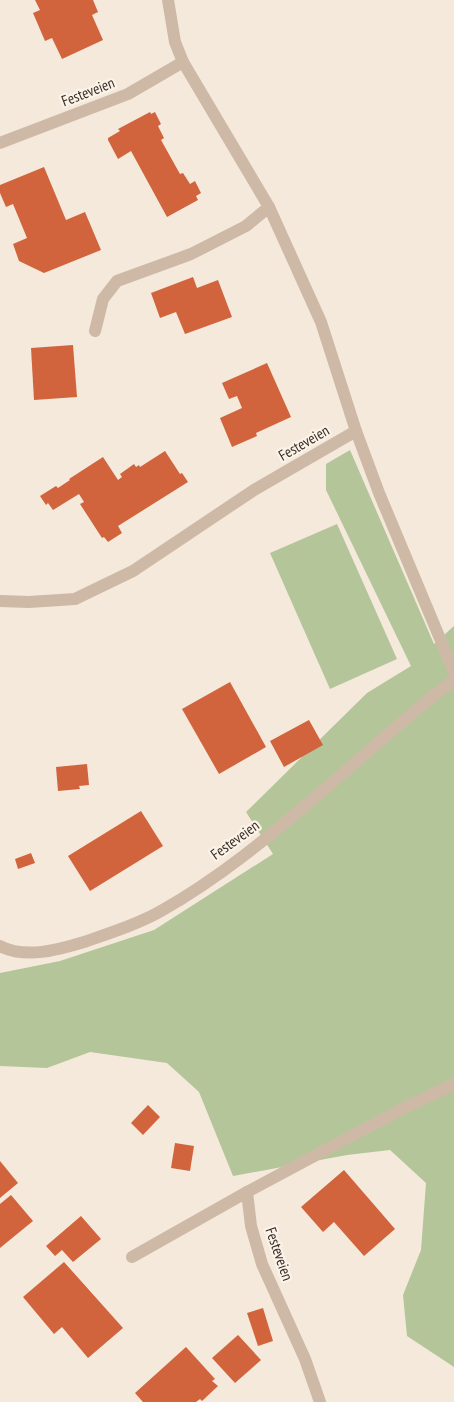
<svg xmlns="http://www.w3.org/2000/svg" width="454" height="1402" font-family="'PT Sans Narrow',sans-serif">
	<style>
		.green { fill: #b5c59a }
		.building { fill: #d1643d }
		.lines { fill: none; stroke-linecap: round; stroke-linejoin: round }
		.service { stroke: #ceb9a6; stroke-width: 12 }
		.minor { stroke: #ceb9a6; stroke-width: 12 }
		.labels { text-anchor: middle; stroke-width: 4.5; stroke-linejoin: round; paint-order: stroke }
		.street-label { font-size: 15px; fill: #392d27; stroke: #fbf3e8 }
	</style>
	<rect width="100%" height="100%" fill="#f4e9db"/>
	<g class="green">
		<polygon points="350,450 434,644 454,626 454,1367 407,1336 403,1295 421,1250 426,1183 390,1150 347,1155 233,1176 199,1092 167,1063 90,1052 47,1068 0,1066 0,973 60,961 154,930 273,854 246,812 367,693 411,666 326,490 326,464"/>
		<polygon points="337,524 397,659 330,689 270,553"/>
	</g>
	<g class="building">
		<polygon points="35,0 93,0 98,12 92,15 103,40 62,59 52,38 45,41 33,13 40,10"/>
		<polygon points="150,112 151,114 155,112 161,124 158,126 164,138 161,140 180,174 183,173 190,184 195,181 201,193 196,196 198,200 167,217 131,151 118,159 108,140 108,138 120,131 118,129"/>
		<polygon points="44,167 66,220 85,212 101,250 44,273 19,261 13,244 27,238 13,204 6,207 0,193 0,185"/>
		<polygon points="193,277 197,288 218,280 232,317 185,334 176,312 160,318 151,293"/>
		<polygon points="73,345 77,397 34,400 31,348"/>
		<polygon points="267,363 291,417 256,433 257,436 232,447 220,418 242,408 237,396 229,399 222,383"/>
		<polygon points="165,451 180,474 182,473 188,482 118,526 122,533 108,542 104,537 102,538 80,504 84,502 79,494 53,510 48,503 46,505 40,496 56,486 58,488 70,480 69,479 103,457 118,480 122,477 120,474 134,464 136,467 139,465 140,467"/>
		<polygon points="230,682 266,747 219,774 182,709"/>
		<polygon points="309,720 323,745 284,767 270,741"/>
		<polygon points="87,764 89,785 79,786 80,789 58,791 56,767"/>
		<polygon points="141,811 163,846 90,891 68,856"/>
		<polygon points="31,853 35,863 18,869 15,859"/>
		<polygon points="148,1105 160,1117 143,1135 131,1123"/>
		<polygon points="175,1143 194,1146 190,1171 171,1168"/>
		<polygon points="0,1161 18,1183 0,1198"/>
		<polygon points="344,1170 395,1229 364,1256 334,1222 323,1232 301,1207"/>
		<polygon points="11,1195 33,1221 0,1248 0,1204"/>
		<polygon points="81,1216 101,1239 73,1262 62,1250 55,1256 46,1246"/>
		<polygon points="64,1262 123,1328 88,1358 62,1327 54,1334 23,1297"/>
		<polygon points="263,1308 273,1341 258,1346 247,1313"/>
		<polygon points="238,1335 261,1360 235,1383 212,1358"/>
		<polygon points="186,1347 215,1379 212,1381 218,1386 202,1401 200,1399 196,1402 143,1402 135,1393"/>
	</g>
	<g class="lines">
		<polyline class="service" points="132,1257 247,1192"/>
		<g class="minor">
			<polyline points="168,0 175,42 183,62 269,207 321,322 356,431 379,493 454,672"/>
			<polyline points="0,143 128,94 183,62"/>
			<polyline points="95,331 103,299 117,281 191,254 246,226 269,207"/>
			<polyline points="0,601 29,602 75,599 133,571 254,490 356,431"/>
			<path d="M0 946C25 959 58 950 84 942 110 933 138 924 161 911 218 879 270 836 319 794 357 761 395 728 434 695L454 680"/>
			<polyline points="320,1402 305,1359 262,1264 251,1226 247,1192 404,1108 454,1084"/>
		</g>
	</g>
	<g class="labels">
		<g class="street-label">
			<text transform="translate(88 92) rotate(-21)" y="5">Festeveien</text>
			<text transform="translate(304 443) rotate(-30)" y="5">Festeveien</text>
			<text transform="translate(235 840) rotate(-36)" y="5">Festeveien</text>
			<text transform="translate(279 1254) rotate(71)" y="5">Festeveien</text>
		</g>
	</g>
</svg>
